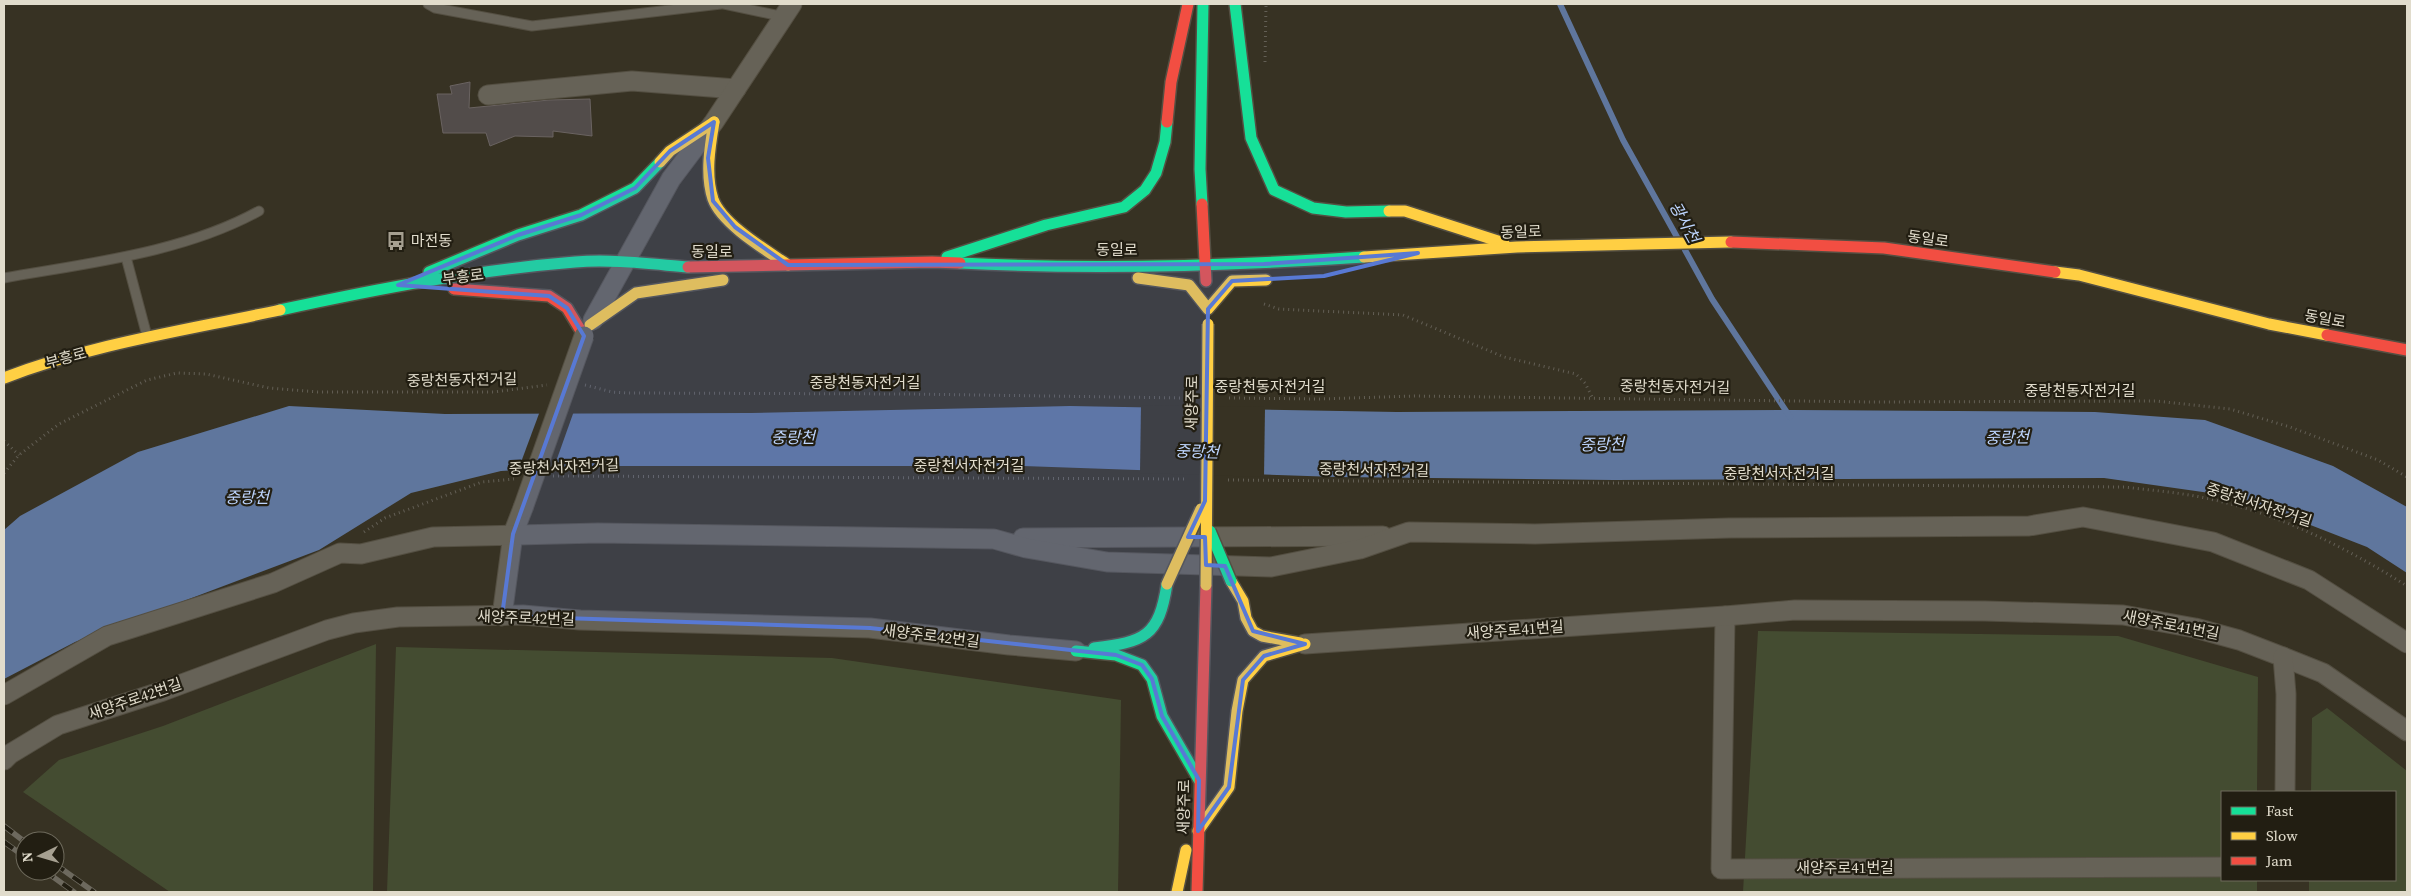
<svg xmlns="http://www.w3.org/2000/svg" width="2411" height="896" font-family="'Source Serif 4','Noto Sans KR',serif">
	<style>
		.green { fill: #444c31 }
		.water { fill: #5f769d }
		.pier { fill: #373223 }
		.lines { fill: none; stroke-linecap: round; stroke-linejoin: round }
		.stream { stroke: #5f769d; stroke-width: 6 }
		.building { fill: #524c4a; stroke: #6a6361 }
		.lane-casing { stroke: #544f42; stroke-width: 11 }
		.street-casing { stroke: #544f42; stroke-width: 21 }
		.fast-casing { stroke: #544f42; stroke-width: 14 }
		.slow-casing { stroke: #544f42; stroke-width: 14 }
		.jam-casing { stroke: #544f42; stroke-width: 14 }
		.path { stroke: #635f55; stroke-width: 3; stroke-dasharray: 1 4; stroke-linecap: butt }
		.lane { stroke: #666257; stroke-width: 9 }
		.street { stroke: #666257; stroke-width: 19 }
		.fast { stroke: #16e098; stroke-width: 11 }
		.slow { stroke: #ffcf43; stroke-width: 11 }
		.jam { stroke: #f24e42; stroke-width: 11 }
		.rail-casing { stroke: #6d695e; stroke-width: 5.5 }
		.rail { stroke: #221e12; stroke-width: 4; stroke-dasharray: 11; stroke-linecap: butt }
		.street-bridge-casing { stroke: #544f42; stroke-width: 21; stroke-linecap: butt }
		.fast-bridge-casing { stroke: #544f42; stroke-width: 14; stroke-linecap: butt }
		.slow-bridge-casing { stroke: #544f42; stroke-width: 14; stroke-linecap: butt }
		.street-bridge { stroke: #666257; stroke-width: 19 }
		.fast-bridge { stroke: #16e098; stroke-width: 11 }
		.slow-bridge { stroke: #ffcf43; stroke-width: 11 }
		.marked { fill: #5879d4; fill-opacity: 0.2; stroke: #5879d4; stroke-width: 4; stroke-linejoin: round }
		.labels { text-anchor: middle; stroke-width: 4.5; stroke-linejoin: round; paint-order: stroke }
		.street-label { font-size: 15px; fill: #e1dccc; stroke: #221e12 }
		.poi-label { font-size: 15px; fill: #e1dccc; stroke: #221e12; text-anchor: start }
		.water-label { font-size: 16px; font-style: italic; fill: #bdd5fe; stroke: #221e12 }
	</style>
	<rect width="100%" height="100%" fill="#373223"/>
	<g class="green">
		<polygon points="1758,631 2118,636 2258,677 2257,792 2222,792 2222,880 2257,880 2257,892 1743,892"/>
		<polygon points="376,644 373,892 170,892 23,792 59,760 163,726"/>
		<polygon points="396,647 832,658 1121,700 1118,892 387,892"/>
		<polygon points="2327,708 2407,771 2407,892 2309,892 2309,880 2395,880 2395,792 2311,792 2312,718"/>
	</g>
	<polygon class="water" points="289,406 445,414 751,413 1070,406 1397,412 1795,410 2095,412 2205,420 2333,466 2407,507 2407,573 2367,547 2238,497 2104,478 1614,480 1337,477 1023,466 575,466 501,471 411,493 319,550 75,642 4,679 4,530 20,516 138,452"/>
	<g class="pier">
		<polygon points="1141,405 1265,407 1264,477 1140,473"/>
		<polygon points="540,411 574,411 553,470 517,473"/>
	</g>
	<g class="lines">
		<g class="stream">
			<polyline points="1560,4 1623,140 1677,237"/>
			<polyline points="1685,250 1712,299 1790,417"/>
		</g>
	</g>
	<polygon class="building" points="470,82 469,108 549,100 590,99 592,136 553,131 553,137 515,136 490,146 486,133 443,133 437,94 452,94 450,86"/>
	<g class="lines">
		<g class="lane-casing">
			<g id="lane">
				<polyline points="428,4 435,8 532,26 721,4"/>
				<polyline points="724,4 785,17"/>
				<polyline points="126,257 147,336"/>
				<path d="M4 278C88 263 183 253 259 211"/>
			</g>
		</g>
		<g class="street-casing">
			<g id="street">
				<polyline points="488,95 632,81 736,89"/>
				<polyline points="593,320 671,179 714,122 792,4"/>
				<polyline points="1023,538 1383,536"/>
				<polyline points="502,616 513,534 523,508"/>
				<polyline points="1725,616 1721,869 2222,867"/>
				<polyline points="1305,644 1725,616 1795,610 1985,611 2123,615 2195,628 2239,640 2283,657 2323,673 2407,731"/>
				<polyline points="2283,657 2286,694 2285,792"/>
				<polyline points="4,695 107,636 273,583 340,553 361,554 433,537 598,533 994,539 1026,548 1107,562 1271,567 1360,549 1409,532 1535,534 1729,528 2029,526 2083,517 2213,542 2309,580 2407,643"/>
				<polyline points="4,760 10,754 58,725 163,691 327,630 354,623 398,617 523,615 580,620 870,628 1009,645 1076,651"/>
			</g>
		</g>
		<g class="fast-casing">
			<g id="fast">
				<polyline points="1235,4 1251,138 1274,190 1313,208 1346,212 1389,211"/>
				<polyline points="1202,204 1200,169 1203,4"/>
				<polyline points="947,257 1046,225 1124,207 1145,190 1156,173 1165,142 1167,122"/>
				<path d="M960 263C1094 270 1230 266 1364 257"/>
				<polyline points="429,272 518,235 581,215 635,188 660,162"/>
				<path d="M280 310C377 289 475 270 575 262 612 259 651 264 688 267"/>
				<path d="M1094 648C1145 642 1159 636 1167 584"/>
				<polyline points="1076,651 1116,655 1142,665 1152,679 1162,716 1199,780"/>
			</g>
		</g>
		<g class="slow-casing">
			<g id="slow">
				<path d="M714 122C710 146 705 175 713 199 722 224 766 250 788 265"/>
				<polyline points="660,162 670,151 714,122"/>
				<polyline points="1389,211 1405,211 1504,243"/>
				<polyline points="1364,257 1517,247 1731,242"/>
				<polyline points="2055,272 2079,275 2269,324 2327,335"/>
				<polyline points="1138,278 1189,285 1208,309 1232,281 1266,280"/>
				<polyline points="590,325 636,293 723,280"/>
				<path d="M4 378C92 344 188 330 280 310"/>
				<polyline points="1231,581 1243,601 1246,618 1253,631 1262,636 1300,643"/>
				<polyline points="1198,831 1229,787 1237,711 1243,680 1264,656 1305,644"/>
				<polyline points="1177,892 1186,850"/>
			</g>
		</g>
		<g class="jam-casing">
			<g id="jam">
				<polyline points="1167,122 1171,82 1188,4"/>
				<polyline points="1202,204 1206,281"/>
				<polyline points="1731,242 1884,248 2055,272"/>
				<polyline points="688,267 932,262 960,263"/>
				<polyline points="454,289 549,296 567,308 584,336"/>
				<polyline points="2327,335 2407,350"/>
				<polyline points="1197,892 1206,585"/>
			</g>
		</g>
		<g class="path">
			<polyline points="1265,62 1266,4"/>
			<polyline points="1264,304 1279,309 1403,315 1504,357 1576,374 1585,383 1592,397"/>
			<polyline points="585,385 612,392 627,393 909,394 1185,398"/>
			<polyline points="1229,398 1319,399 1414,396 1873,402 2156,401 2230,409 2290,427 2378,460 2407,477"/>
			<polyline points="4,441 19,455"/>
			<polyline points="4,473 19,455 59,424 147,380 177,373 206,374 269,388 318,392 494,392 547,385"/>
			<polyline points="553,476 1184,479"/>
			<path d="M1228 480 2124 487C2149 490 2175 492 2200 497 2274 511 2344 546 2407 586"/>
			<polyline points="364,532 385,518 482,482 514,479"/>
		</g>
		<use href="#lane" class="lane"/>
		<use href="#street" class="street"/>
		<use href="#fast" class="fast"/>
		<use href="#slow" class="slow"/>
		<use href="#jam" class="jam"/>
		<g class="rail-casing">
			<g id="rail">
				<polyline points="4,826 25,842"/>
				<polyline points="4,842 25,857"/>
				<polyline points="55,864 94,892"/>
				<polyline points="45,871 74,892"/>
			</g>
		</g>
		<use href="#rail" class="rail"/>
		<g class="street-bridge-casing">
			<polyline id="street-bridge" points="523,508 584,336"/>
		</g>
		<g class="fast-bridge-casing">
			<polyline id="fast-bridge" points="1210,531 1231,581"/>
		</g>
		<g class="slow-bridge-casing">
			<g id="slow-bridge">
				<polyline points="1167,584 1201,509"/>
				<polyline points="1206,585 1208,324"/>
			</g>
		</g>
		<use href="#street-bridge" class="street-bridge"/>
		<use href="#fast-bridge" class="fast-bridge"/>
		<use href="#slow-bridge" class="slow-bridge"/>
	</g>
	<path class="marked" d="M714 122 708 158 713 201 735 227 788 265 1264 264 1418 253 1324 276 1232 281 1208 309 1205 501 1188 537H1205L1206 565 1225 566 1253 631 1305 644 1264 656 1243 680 1229 787 1198 831 1199 780 1162 716 1152 679 1142 665 1116 655 870 628 502 616 513 534 584 336 567 308 549 296 398 285 518 235 581 215 635 188 670 151Z"/>
	<defs>
		<g id="bus-bare" transform="scale(1.5)"><path d="M-5-6H5V4H4V6H2V4H-2V6H-4V4H-5ZM-3.5-4V0h7V-4ZM-3.5 1.2v1.5H-2V1.2ZM2 1.2v1.5H3.5V1.2Z" fill="#a6a091" stroke="#221e12" stroke-width="2.5" paint-order="stroke"/></g>
	</defs>
	<g fill-rule="evenodd">
		<use href="#bus-bare" x="396" y="241"/>
	</g>
	<g class="labels">
		<g class="street-label">
			<text transform="translate(1521 232) rotate(-2)" y="5">동일로</text>
			<text transform="translate(1928 239) rotate(8)" y="5">동일로</text>
			<text x="1117" y="255">동일로</text>
			<text x="712" y="257">동일로</text>
			<text transform="translate(463 277) rotate(-7)" y="5">부흥로</text>
			<text transform="translate(2325 319) rotate(10)" y="5">동일로</text>
			<text transform="translate(66 358) rotate(-15)" y="5">부흥로</text>
			<text transform="translate(462 380) rotate(-1)" y="5">중랑천동자전거길</text>
			<text x="865" y="388">중랑천동자전거길</text>
			<text x="1270" y="392">중랑천동자전거길</text>
			<text transform="translate(1675 387) rotate(1)" y="5">중랑천동자전거길</text>
			<text x="2080" y="396">중랑천동자전거길</text>
			<text transform="translate(1192 403) rotate(-89)" y="5">새양주로</text>
			<text x="969" y="471">중랑천서자전거길</text>
			<text transform="translate(564 467) rotate(-2)" y="5">중랑천서자전거길</text>
			<text transform="translate(1374 470) rotate(1)" y="5">중랑천서자전거길</text>
			<text x="1779" y="479">중랑천서자전거길</text>
			<text transform="translate(2259 505) rotate(18)" y="5">중랑천서자전거길</text>
			<text transform="translate(526 618) rotate(2)" y="5">새양주로42번길</text>
			<text transform="translate(2171 625) rotate(11)" y="5">새양주로41번길</text>
			<text transform="translate(1515 630) rotate(-4)" y="5">새양주로41번길</text>
			<text transform="translate(931 636) rotate(7)" y="5">새양주로42번길</text>
			<text transform="translate(135 699) rotate(-19)" y="5">새양주로42번길</text>
			<text transform="translate(1184 807) rotate(-89)" y="5">새양주로</text>
			<text x="1845" y="873">새양주로41번길</text>
		</g>
		<g class="poi-label">
			<text x="411" y="246">마전동</text>
		</g>
		<g class="water-label">
			<text transform="translate(1685 222) rotate(61)" y="6">광사천</text>
			<text x="793" y="443">중랑천</text>
			<text transform="translate(2007 437) rotate(-1)" y="6">중랑천</text>
			<text transform="translate(1602 444) rotate(-1)" y="6">중랑천</text>
			<text transform="translate(1197 451) rotate(2)" y="6">중랑천</text>
			<text x="247" y="503">중랑천</text>
		</g>
	</g>
	<rect width="2411" height="896" fill="none" stroke="#e1dccc" stroke-width="10"/>
	<rect x="2221" y="791" width="175" height="90" fill="#221e12" stroke="#6e6a5c"/>
	<rect x="2231" y="807" width="25" height="8" fill="#16e098" stroke="#6e6a5c"/>
	<text x="2266" y="816" font-size="15" fill="#e1dccc">Fast</text>
	<rect x="2231" y="832" width="25" height="8" fill="#ffcf43" stroke="#6e6a5c"/>
	<text x="2266" y="841" font-size="15" fill="#e1dccc">Slow</text>
	<rect x="2231" y="857" width="25" height="8" fill="#f24e42" stroke="#6e6a5c"/>
	<text x="2266" y="866" font-size="15" fill="#e1dccc">Jam</text>
	<g transform="translate(40 856) rotate(265)"><circle r="24" fill="#221e12" stroke="#6e6a5c"/>
	<path d="M0-4L9 19L0 12L-9 19Z" fill="#a6a091"/>
	<text y="-8" font-size="14" font-weight="bold" text-anchor="middle" fill="#e1dccc">N</text>
	</g>
</svg>
